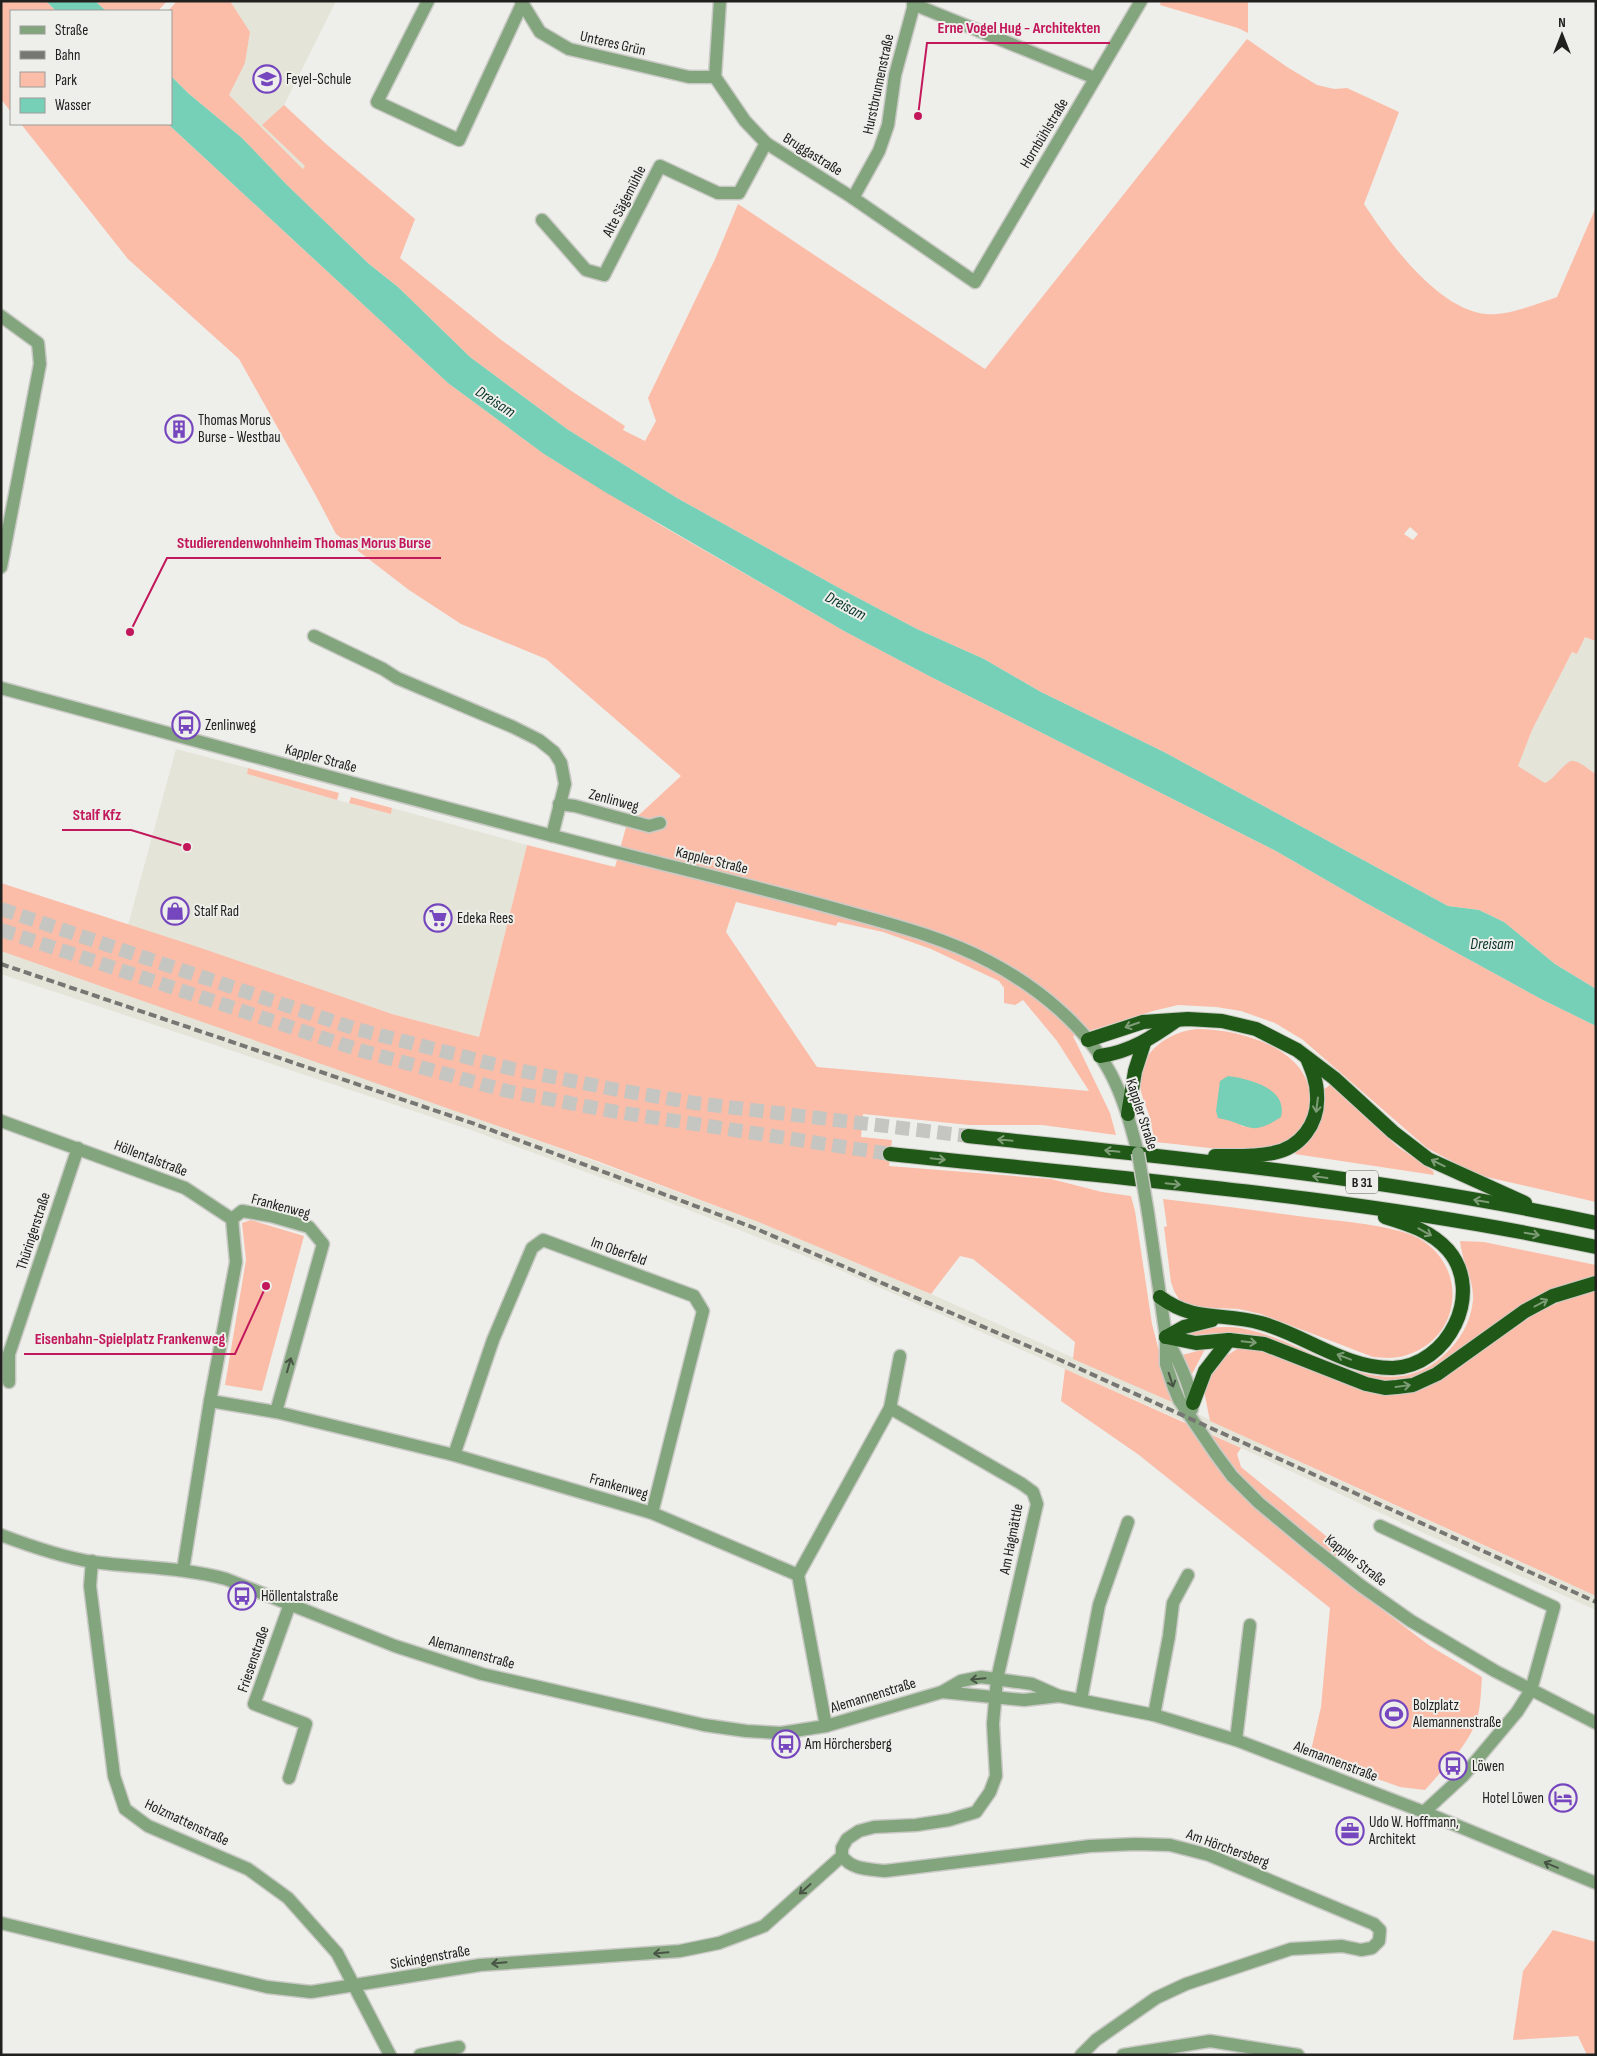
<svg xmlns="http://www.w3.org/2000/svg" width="1597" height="2056" font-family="'Sofia Sans Condensed',sans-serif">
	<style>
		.built { fill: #e4e4d8 }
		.green { fill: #fbbda8; fill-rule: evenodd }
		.water { fill: #76cfb7 }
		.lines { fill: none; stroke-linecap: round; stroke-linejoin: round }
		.trunk-tunnel { stroke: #c5c5c1; stroke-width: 14; stroke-dasharray: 14 7; stroke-linecap: butt }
		.minor-casing { stroke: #c9c9c5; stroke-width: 15 }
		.tertiary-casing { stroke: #c9c9c5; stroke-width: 15 }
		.trunk-casing { stroke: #c9c9c5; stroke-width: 16 }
		.minor { stroke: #83a57d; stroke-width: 12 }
		.tertiary { stroke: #83a57d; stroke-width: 12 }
		.trunk { stroke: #205817; stroke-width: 14 }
		.rail { stroke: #767673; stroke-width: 4; stroke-dasharray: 8 4; stroke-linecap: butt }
		.tertiary-bridge-casing { stroke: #c9c9c5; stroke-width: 15; stroke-linecap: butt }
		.tertiary-bridge { stroke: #83a57d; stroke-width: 12 }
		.oneway { stroke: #7d9c76 }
		.oneway2 { stroke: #485545 }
		.labels { text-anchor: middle; stroke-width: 4; stroke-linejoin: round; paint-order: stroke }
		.shield { fill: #eeeeea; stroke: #5e5e5c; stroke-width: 1 }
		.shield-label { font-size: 14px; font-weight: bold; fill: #20201f }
		.street-label { font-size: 15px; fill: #20201f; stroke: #eeeeea }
		.poi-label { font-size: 15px; fill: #20201f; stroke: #eeeeea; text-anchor: start }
		.water-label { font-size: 16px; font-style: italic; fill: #053128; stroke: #eeeeea }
		.leader { fill: none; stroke: #c2185b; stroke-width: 2 }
		.callout-dot { fill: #c2185b; stroke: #eeeeea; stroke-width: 2 }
		.callout-label { font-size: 16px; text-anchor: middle; font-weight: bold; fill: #c2185b; stroke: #eeeeea; stroke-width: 4; stroke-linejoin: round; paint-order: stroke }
	</style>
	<rect width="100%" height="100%" fill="#eeeeea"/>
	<g class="built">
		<polygon points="230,1 336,1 284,105 326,144 303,169 229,95 245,63 250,32"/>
		<polygon points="1585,637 1596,641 1596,774 1574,761 1569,762 1551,781 1545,783 1518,766 1519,761 1532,730 1572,652 1577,654"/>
		<polygon points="176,749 248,768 247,774 337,800 391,814 392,808 527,845 479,1037 392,1014 128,925"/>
		<polygon points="1,951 477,1118 756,1221 931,1294 1172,1402 1325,1474 1596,1596 1596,1610 1428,1535 1179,1419 835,1268 684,1208 471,1130 1,974"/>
	</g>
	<g class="green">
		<polygon points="1,1 46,1 56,11 11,11 11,112 1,99"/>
		<polygon points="95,1 167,1 158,11 106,11"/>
		<path d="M177 1H230L250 32 245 63 229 95 303 169 305 166 262 125 284 105 326 144 415 219 400 258 500 339 570 390 625 426 623 430 645 441 656 421 648 398 716 257 738 204 985 369 1247 39 1287 67 1317 85 1334 89 1347 88 1399 112 1364 204C1389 242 1437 309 1486 314 1507 316 1537 304 1557 297L1596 207V641L1585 637 1577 654 1572 652 1532 730 1518 766 1545 783C1554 780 1566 759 1574 761 1581 762 1590 771 1596 774V989L1555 964 1504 922 1479 910 1448 906 1164 752 1041 692 984 659 917 629 841 589 677 498 567 429 470 357 398 287 369 264 287 185 242 138 188 93 171 76V11H168ZM1410 527 1418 534 1413 540 1404 534Z"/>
		<polygon points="1161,1 1248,1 1248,33 1238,28 1160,5"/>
		<path d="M21 124H168L448 383 544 454 664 527 844 631 933 678 1276 851 1366 903 1541 999 1596 1026V1202L1478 1175 1427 1148 1303 1040 1275 1023 1241 1011 1216 1007 1178 1005 1153 1011 1073 1036 1110 1113 1116 1135 1042 1125H969L863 1114 861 1137 892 1140 889 1166 1051 1179 1102 1192 1131 1196 1135 1211 1152 1324 1172 1402 1073 1359 1075 1342 973 1259 960 1256 931 1294 756 1221 597 1161 1 951V883L198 947 392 1014 479 1037 527 845 615 867 626 827 681 776 546 659 461 624 409 590 336 534 315 494 239 359 128 259ZM736 902 836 926 838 922 883 932 931 949 999 981 1004 988V1003L1015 1005 1023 1000 1057 1041 1089 1091 817 1067 726 932Z"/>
		<polygon points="248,768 339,793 337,800 247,774"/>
		<polygon points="351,797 392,808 391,814 349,803"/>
		<path d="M1197 1029C1243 1029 1321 1051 1309 1112 1307 1124 1296 1139 1284 1143 1248 1157 1193 1145 1155 1142 1153 1133 1151 1124 1149 1115 1146 1106 1141 1095 1140 1085 1138 1053 1167 1032 1197 1029ZM1228 1076 1253 1082 1244 1127 1235 1121Z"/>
		<path d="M1330 1085 1398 1147 1433 1171 1434 1175 1295 1154C1299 1147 1306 1142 1311 1136 1322 1124 1324 1106 1323 1090Z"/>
		<path d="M1163 1199C1216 1205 1269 1212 1322 1219 1349 1222 1395 1226 1418 1238 1469 1266 1462 1338 1407 1355 1395 1359 1384 1358 1373 1357L1261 1314 1239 1309 1192 1307 1180 1301 1174 1291 1171 1282 1164 1227 1167 1226Z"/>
		<polygon points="251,1220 304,1236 262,1391 225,1385 246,1260 242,1223"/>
		<path d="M1460 1241 1484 1242 1596 1265V1276C1560 1283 1526 1301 1496 1323 1465 1346 1431 1385 1388 1382 1354 1380 1303 1353 1270 1339 1239 1331 1220 1332 1189 1336V1331C1207 1328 1227 1325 1245 1329 1309 1341 1382 1411 1443 1356 1460 1341 1471 1322 1473 1300 1474 1279 1462 1262 1460 1241Z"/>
		<polygon points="1596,1290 1596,1596 1210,1421 1205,1396 1205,1383 1220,1360 1237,1349 1254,1347 1342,1382 1366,1390 1421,1388 1443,1379 1537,1312 1560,1302"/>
		<polygon points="1205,1349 1191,1376 1188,1376 1182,1355"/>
		<path d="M1065 1369 1241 1448 1237 1454 1241 1467 1342 1549 1326 1567 1430 1646 1482 1677C1481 1690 1481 1702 1478 1715 1471 1744 1444 1768 1425 1790L1400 1787 1310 1755 1321 1707 1330 1608 1139 1455 1061 1401Z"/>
		<polygon points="1553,1930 1596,1942 1596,2055 1587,2055 1578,2036 1513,2040 1523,1971"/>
	</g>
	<g class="water">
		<polygon points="46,1 95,1 106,11 56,11"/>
		<polygon points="171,76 188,93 242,138 287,185 369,264 398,287 470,357 567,429 677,498 841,589 917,629 984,659 1041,692 1164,752 1448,906 1479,910 1504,922 1555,964 1596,989 1596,1026 1541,999 1366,903 1276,851 933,678 844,631 605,492 544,454 448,383 168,124 171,124"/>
		<path d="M1228 1076C1251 1079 1288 1089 1281 1117 1250 1138 1250 1124 1218 1118L1216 1111 1220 1081Z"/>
	</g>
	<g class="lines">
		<g class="trunk-tunnel">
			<polyline points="1,909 356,1029 513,1069 618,1090 695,1103 968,1136"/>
			<polyline points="1,930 359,1050 507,1091 611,1111 890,1154"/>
		</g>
		<g class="minor-casing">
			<g id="minor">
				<polyline points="428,1 377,102 459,140 522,4"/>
				<polyline points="521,1 540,32 569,49 689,77 715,77"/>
				<polyline points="720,1 715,77 745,121 766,143 853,198 975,282 1141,1"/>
				<polyline points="913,4 1095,78"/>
				<polyline points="853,198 879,151 888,125 895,75 915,1"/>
				<polyline points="542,220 586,270 604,275 660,166 718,193 739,193 766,143"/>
				<polyline points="1,316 38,343 40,364 1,567"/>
				<polyline points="314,636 383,669 397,678 513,727 539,740 554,752 561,763 565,784 552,836"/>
				<polyline points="559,804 575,806 649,826 660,823"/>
				<polyline points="1,1121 185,1188 232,1219 236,1262 210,1401 183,1570"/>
				<polyline points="232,1219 242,1211 271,1216 309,1227 323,1244 276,1412"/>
				<polyline points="9,1382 9,1354 78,1148"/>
				<polyline points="210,1401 276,1412 454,1455 652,1513 798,1575"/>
				<polyline points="890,1408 900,1356"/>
				<polyline points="454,1455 493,1340 532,1248 543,1240 694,1296 703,1311 652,1513"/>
				<polyline points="1380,1526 1554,1607 1531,1690 1517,1712 1464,1775 1424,1812"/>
				<path d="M1 1535C30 1546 62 1557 93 1562 138 1568 183 1567 226 1579L395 1646 482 1674 704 1725 746 1731 781 1733 826 1726 942 1692 961 1681 981 1677 1032 1684 1059 1696 1154 1715 1236 1740 1424 1812 1596 1883"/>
				<polyline points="92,1561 90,1586 114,1776 125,1809 148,1826 248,1869 288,1898 337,1953 390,2055"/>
				<path d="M798 1575 890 1408 1022 1484 1033 1492 1037 1504 997 1679 993 1724 996 1776 990 1792 976 1812 949 1820 916 1825 874 1827 859 1831 847 1839 842 1848V1856C852 1870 869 1869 885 1871L1090 1846 1136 1844 1170 1845 1209 1855 1374 1924 1380 1930 1379 1941 1372 1948 1361 1950 1342 1946 1291 1949 1186 1984 1156 1998 1096 2040 1081 2055"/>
				<polyline points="798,1575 826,1726"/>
				<polyline points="942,1692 1024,1700 1059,1696"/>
				<polyline points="1081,1700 1099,1605 1128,1522"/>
				<polyline points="1154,1715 1169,1636 1173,1603 1188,1575"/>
				<polyline points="1236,1740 1250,1625"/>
				<polyline points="289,1778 306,1724 254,1704 290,1604"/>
				<polyline points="1,1923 267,1987 311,1992 480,1965 680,1951 719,1943 764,1926 842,1856"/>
				<polyline points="420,2055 459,2047"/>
				<polyline points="1123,2055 1210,2041 1298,2055"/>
			</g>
		</g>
		<g class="tertiary-casing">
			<g id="tertiary">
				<path d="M1 688C210 744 418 802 627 855 702 874 777 892 851 913 898 926 947 939 990 962 1037 987 1086 1026 1111 1074 1124 1099 1131 1126 1138 1153"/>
				<polyline points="1148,1213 1166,1337 1166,1364 1174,1388 1179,1400 1215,1453 1232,1476 1259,1503 1312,1547 1360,1585 1411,1621 1495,1671 1596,1723"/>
				<path d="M1167 1339C1176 1356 1194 1390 1192 1409"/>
			</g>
		</g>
		<g class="trunk-casing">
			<g id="trunk">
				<polyline points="1088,1040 1143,1022 1188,1019 1222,1021 1256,1029 1297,1050 1334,1078 1393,1132 1428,1159 1525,1203"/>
				<path d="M1100 1056C1130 1052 1153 1037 1177 1020"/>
				<polyline points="1128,1114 1135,1071 1144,1043"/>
				<path d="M968 1136C1178 1158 1390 1178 1596 1223"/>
				<path d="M890 1154C1126 1179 1364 1197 1596 1247"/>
				<path d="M1215 1156C1234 1156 1254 1157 1273 1153 1300 1148 1319 1124 1317 1095 1317 1082 1312 1070 1307 1058"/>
				<path d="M1160 1297C1195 1323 1223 1312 1261 1323 1305 1335 1346 1369 1393 1368 1448 1366 1485 1293 1448 1250 1431 1231 1408 1224 1385 1217"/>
				<polyline points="1166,1337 1196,1343 1229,1340 1264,1344 1366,1384 1385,1388 1397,1387 1413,1385 1437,1374 1525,1311 1553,1296 1596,1283"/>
				<polyline points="1166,1337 1184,1327 1212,1320"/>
				<polyline points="1193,1403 1205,1371 1229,1340"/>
			</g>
		</g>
		<use href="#minor" class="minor"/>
		<use href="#tertiary" class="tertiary"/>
		<use href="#trunk" class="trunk"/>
		<polyline class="rail" points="1,964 475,1124 752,1227 1058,1359 1596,1602"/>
		<g class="tertiary-bridge-casing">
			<polyline id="tertiary-bridge" points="1138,1153 1148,1213"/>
		</g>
		<use href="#tertiary-bridge" class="tertiary-bridge"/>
	</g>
	<defs><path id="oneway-shaft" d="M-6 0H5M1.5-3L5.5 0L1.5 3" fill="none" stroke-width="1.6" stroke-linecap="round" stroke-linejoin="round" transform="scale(1.25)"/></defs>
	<g class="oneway">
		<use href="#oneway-shaft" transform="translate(1132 1025) rotate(161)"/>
		<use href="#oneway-shaft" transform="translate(1317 1105) rotate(97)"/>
		<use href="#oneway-shaft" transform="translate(1005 1140) rotate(-174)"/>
		<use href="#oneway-shaft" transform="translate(1112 1151) rotate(-174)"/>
		<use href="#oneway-shaft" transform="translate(938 1159) rotate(6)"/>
		<use href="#oneway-shaft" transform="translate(1438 1163) rotate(-154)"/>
		<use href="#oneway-shaft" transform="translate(1320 1177) rotate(-172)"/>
		<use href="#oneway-shaft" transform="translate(1173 1184) rotate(6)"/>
		<use href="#oneway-shaft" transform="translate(1481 1201) rotate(-170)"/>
		<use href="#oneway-shaft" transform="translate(1425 1232) rotate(29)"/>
		<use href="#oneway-shaft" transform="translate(1532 1234) rotate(10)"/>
		<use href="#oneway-shaft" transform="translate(1541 1303) rotate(-28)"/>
		<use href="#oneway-shaft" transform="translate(1249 1342) rotate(6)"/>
		<use href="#oneway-shaft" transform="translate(1344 1357) rotate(-159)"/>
		<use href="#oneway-shaft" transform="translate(1403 1386) rotate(-8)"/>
	</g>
	<g class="oneway2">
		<use href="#oneway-shaft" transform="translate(289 1365) rotate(-74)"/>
		<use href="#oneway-shaft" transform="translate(1171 1380) rotate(72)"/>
		<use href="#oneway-shaft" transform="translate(978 1679) rotate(175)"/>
		<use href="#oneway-shaft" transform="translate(1551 1865) rotate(-157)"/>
		<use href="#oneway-shaft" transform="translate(805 1889) rotate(138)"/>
		<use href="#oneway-shaft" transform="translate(661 1953) rotate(175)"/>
		<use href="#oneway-shaft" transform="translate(499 1963) rotate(175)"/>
	</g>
	<defs>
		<g id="school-ring" transform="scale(1.4375)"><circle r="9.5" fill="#eeeeea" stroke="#7646be" stroke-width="1.5"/><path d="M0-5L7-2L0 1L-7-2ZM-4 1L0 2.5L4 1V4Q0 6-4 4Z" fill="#7646be"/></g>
		<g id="building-ring" transform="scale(1.4375)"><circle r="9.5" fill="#eeeeea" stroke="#7646be" stroke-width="1.5"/><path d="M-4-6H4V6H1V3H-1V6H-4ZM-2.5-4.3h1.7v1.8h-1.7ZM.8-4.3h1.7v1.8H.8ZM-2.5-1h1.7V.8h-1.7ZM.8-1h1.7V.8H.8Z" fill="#7646be"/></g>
		<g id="bus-ring" transform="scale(1.4375)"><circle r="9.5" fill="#eeeeea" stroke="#7646be" stroke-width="1.5"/><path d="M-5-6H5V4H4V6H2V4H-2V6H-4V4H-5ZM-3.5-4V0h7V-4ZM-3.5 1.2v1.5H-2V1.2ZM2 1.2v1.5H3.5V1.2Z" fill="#7646be"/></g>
		<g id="shop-ring" transform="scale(1.4375)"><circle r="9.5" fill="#eeeeea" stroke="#7646be" stroke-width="1.5"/><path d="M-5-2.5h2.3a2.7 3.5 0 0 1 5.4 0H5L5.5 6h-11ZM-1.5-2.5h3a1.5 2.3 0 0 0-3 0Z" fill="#7646be"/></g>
		<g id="supermarket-ring" transform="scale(1.4375)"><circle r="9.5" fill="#eeeeea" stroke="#7646be" stroke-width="1.5"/><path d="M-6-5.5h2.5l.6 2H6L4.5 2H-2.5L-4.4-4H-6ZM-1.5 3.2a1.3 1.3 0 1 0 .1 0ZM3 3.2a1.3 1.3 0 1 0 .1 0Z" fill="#7646be"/></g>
		<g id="stadium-ring" transform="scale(1.4375)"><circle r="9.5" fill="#eeeeea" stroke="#7646be" stroke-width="1.5"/><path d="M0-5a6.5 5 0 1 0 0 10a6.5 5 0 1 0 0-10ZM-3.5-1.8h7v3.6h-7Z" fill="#7646be"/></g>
		<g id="hotel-ring" transform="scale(1.4375)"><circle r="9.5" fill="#eeeeea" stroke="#7646be" stroke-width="1.5"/><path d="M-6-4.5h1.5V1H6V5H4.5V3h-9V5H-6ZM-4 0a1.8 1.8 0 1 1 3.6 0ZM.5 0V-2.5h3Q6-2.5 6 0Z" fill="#7646be"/></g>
		<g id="office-ring" transform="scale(1.4375)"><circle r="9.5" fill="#eeeeea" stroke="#7646be" stroke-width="1.5"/><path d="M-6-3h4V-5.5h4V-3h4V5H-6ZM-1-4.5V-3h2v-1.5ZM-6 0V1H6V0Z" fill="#7646be"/></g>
	</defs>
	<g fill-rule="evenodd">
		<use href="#school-ring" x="267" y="79"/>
		<use href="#building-ring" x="179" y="429"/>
		<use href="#bus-ring" x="186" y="725"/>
		<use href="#shop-ring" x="175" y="911"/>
		<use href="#supermarket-ring" x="438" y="918"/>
		<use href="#bus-ring" x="242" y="1596"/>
		<use href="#stadium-ring" x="1394" y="1714"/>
		<use href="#bus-ring" x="786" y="1744"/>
		<use href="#bus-ring" x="1453" y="1766"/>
		<use href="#hotel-ring" x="1563" y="1798"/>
		<use href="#office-ring" x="1350" y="1831"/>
	</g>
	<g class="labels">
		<rect class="shield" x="1346" y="1170.5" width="32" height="23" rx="4"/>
		<g class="shield-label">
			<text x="1362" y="1187">B 31</text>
		</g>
		<g class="street-label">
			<text transform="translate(613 43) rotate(13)" y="5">Unteres Grün</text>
			<text transform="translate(878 84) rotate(-78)" y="5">Hurstbrunnenstraße</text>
			<text transform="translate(1044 133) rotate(-59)" y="5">Hornbühlstraße</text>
			<text transform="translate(813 154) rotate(32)" y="5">Bruggastraße</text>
			<text transform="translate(624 201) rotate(-63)" y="5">Alte Sägemühle</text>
			<text transform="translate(321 758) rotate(15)" y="5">Kappler Straße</text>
			<text transform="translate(614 800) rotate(15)" y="5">Zenlinweg</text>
			<text transform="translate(712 860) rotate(14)" y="5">Kappler Straße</text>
			<text transform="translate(1142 1114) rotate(72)" y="5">Kappler Straße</text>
			<text transform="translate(151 1158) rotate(21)" y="5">Höllentalstraße</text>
			<text transform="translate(281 1206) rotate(15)" y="5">Frankenweg</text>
			<text transform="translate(33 1231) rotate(-72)" y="5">Thüringerstraße</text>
			<text transform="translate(619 1251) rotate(20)" y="5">Im Oberfeld</text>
			<text transform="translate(619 1486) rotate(16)" y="5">Frankenweg</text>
			<text transform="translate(1011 1539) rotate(-79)" y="5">Am Hagmättle</text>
			<text transform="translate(1356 1560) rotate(38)" y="5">Kappler Straße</text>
			<text transform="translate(472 1652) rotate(16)" y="5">Alemannenstraße</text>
			<text transform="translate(253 1659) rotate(-71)" y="5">Friesenstraße</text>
			<text transform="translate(873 1695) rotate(-17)" y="5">Alemannenstraße</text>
			<text transform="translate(1336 1761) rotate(21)" y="5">Alemannenstraße</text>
			<text transform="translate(187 1822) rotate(25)" y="5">Holzmattenstraße</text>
			<text transform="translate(1228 1848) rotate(20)" y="5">Am Hörchersberg</text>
			<text transform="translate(430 1957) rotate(-10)" y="5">Sickingenstraße</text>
		</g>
		<g class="poi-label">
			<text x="286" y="84">Feyel-Schule</text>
			<text x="198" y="425">Thomas Morus<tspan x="198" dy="17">Burse - Westbau</tspan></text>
			<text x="205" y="730">Zenlinweg</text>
			<text x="194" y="916">Stalf Rad</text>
			<text x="457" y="923">Edeka Rees</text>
			<text x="261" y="1601">Höllentalstraße</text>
			<text x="1413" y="1710">Bolzplatz<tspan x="1413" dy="17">Alemannenstraße</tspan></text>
			<text x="805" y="1749">Am Hörchersberg</text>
			<text x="1472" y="1771">Löwen</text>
			<text x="1544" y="1803" text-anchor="end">Hotel Löwen</text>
			<text x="1369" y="1827">Udo W. Hoffmann,<tspan x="1369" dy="17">Architekt</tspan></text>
		</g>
		<g class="water-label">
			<text transform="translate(496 401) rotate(33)" y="6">Dreisam</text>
			<text transform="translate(846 605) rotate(28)" y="6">Dreisam</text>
			<text x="1492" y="949">Dreisam</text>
		</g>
	</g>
	<path class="leader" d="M918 116L927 43H1110M130 632L167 558H441M187 847L131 830H62M266 1286L235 1354H24"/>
	<g class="callout-dot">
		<circle cx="918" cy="116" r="5"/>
		<circle cx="130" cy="632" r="5"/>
		<circle cx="187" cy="847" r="5"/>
		<circle cx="266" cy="1286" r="5"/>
	</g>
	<g class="callout-label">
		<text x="1019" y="33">Erne Vogel Hug - Architekten</text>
		<text x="304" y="548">Studierendenwohnheim Thomas Morus Burse</text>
		<text x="97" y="820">Stalf Kfz</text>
		<text x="130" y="1344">Eisenbahn-Spielplatz Frankenweg</text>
	</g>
	<rect width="1597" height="2056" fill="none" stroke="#20201f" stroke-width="5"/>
	<rect x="10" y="10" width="162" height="115" fill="#eeeeea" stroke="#9c9c99"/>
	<rect x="20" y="26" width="25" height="8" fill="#83a57d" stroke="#9c9c99"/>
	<text x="55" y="35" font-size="15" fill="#20201f">Straße</text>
	<rect x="20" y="51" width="25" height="8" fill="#767673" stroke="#9c9c99"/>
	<text x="55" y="60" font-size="15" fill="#20201f">Bahn</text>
	<rect x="20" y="72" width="25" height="15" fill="#fbbda8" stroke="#9c9c99"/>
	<text x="55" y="85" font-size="15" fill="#20201f">Park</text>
	<rect x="20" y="98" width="25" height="15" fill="#76cfb7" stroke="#9c9c99"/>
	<text x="55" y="110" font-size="15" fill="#20201f">Wasser</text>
	<g transform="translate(1562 35)" stroke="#eeeeea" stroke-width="4" paint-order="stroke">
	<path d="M0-4L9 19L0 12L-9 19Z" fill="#20201f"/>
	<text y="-8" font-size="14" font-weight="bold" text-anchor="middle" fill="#20201f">N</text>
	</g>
</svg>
